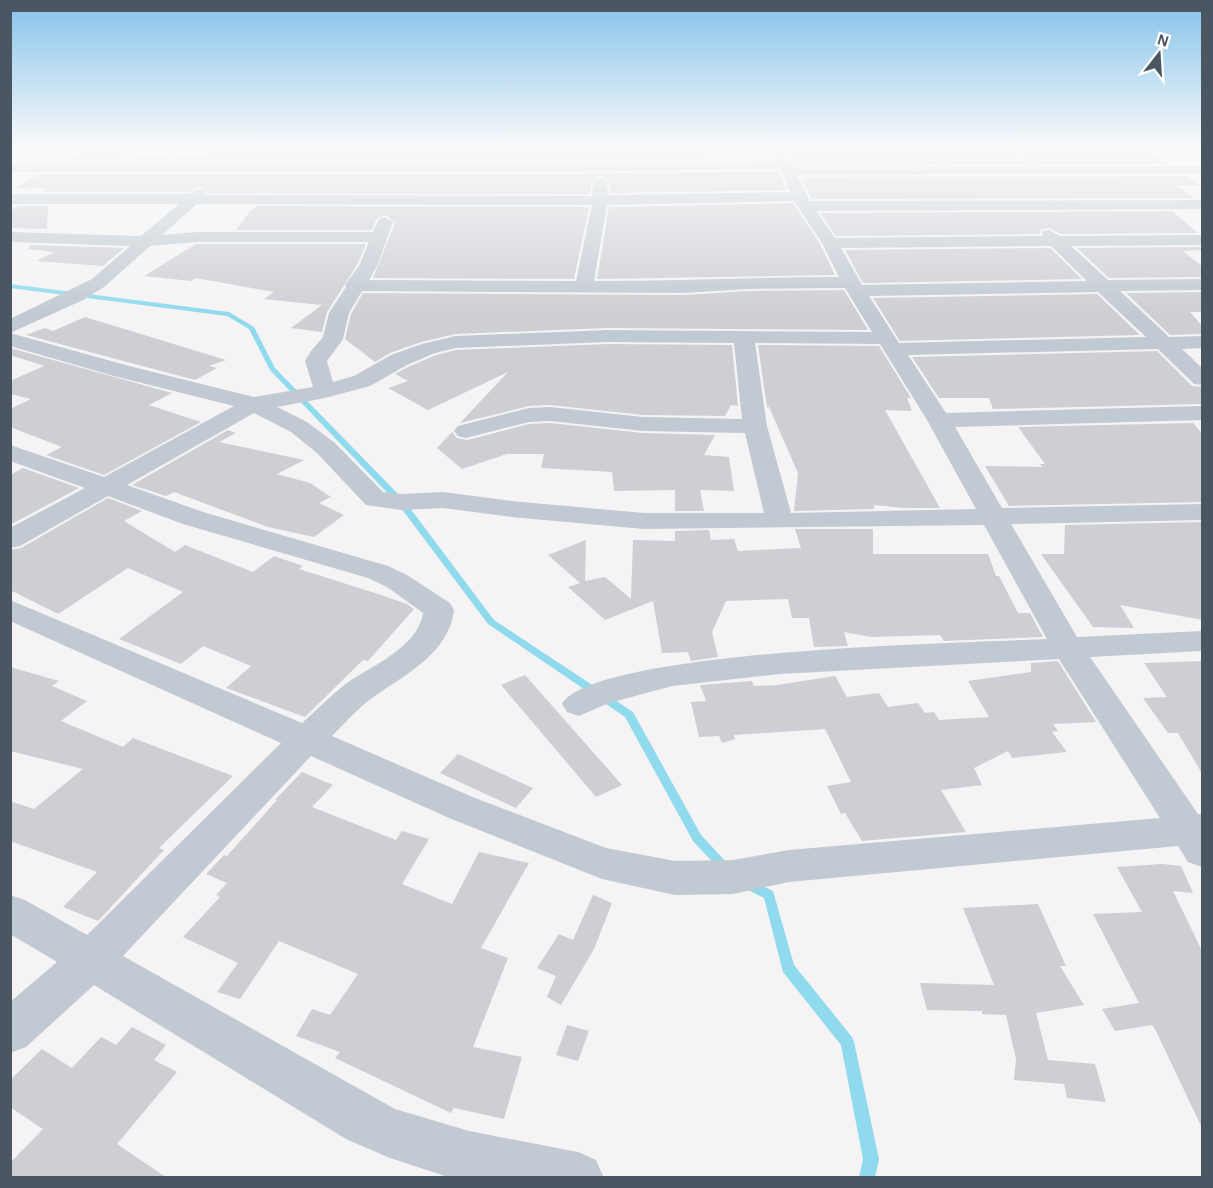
<svg xmlns="http://www.w3.org/2000/svg" width="1213" height="1188" font-family="'Alegreya Sans',sans-serif">
	<style>
		.lines { fill: none; stroke-linecap: round; stroke-linejoin: round }
		.stream { fill: #90daee; fill-rule: evenodd }
		.building { fill: #cdcfd5 }
		.street { fill: #c1cad2; fill-rule: evenodd }
	</style>
	<rect width="100%" height="100%" fill="#f5f3f3"/>
	<g class="lines">
		<g class="stream">
			<polygon points="10,284 229,312 254,327 275,368 404,500 494,620 633,712 701,835 729,865 731,868 729,871 725,873 721,871 693,841 625,717 488,624 398,504 270,370 249,329 227,316 10,288"/>
			<polygon points="746,878 773,891 794,965 852,1037 854,1042 879,1159 875,1178 859,1178 863,1159 841,1045 783,972 764,898 742,887 740,883 742,879"/>
		</g>
	</g>
	<g class="building">
		<polygon points="86,148 131,148 125,153 207,154 214,148 769,148 773,159 543,162 62,162"/>
		<polygon points="787,148 1135,148 1149,151 1168,164 794,165"/>
		<polygon points="779,171 787,190 610,193 609,181 601,175 591,181 590,194 207,193 204,188 199,187 188,192 41,192 47,188 12,189 39,174 543,174"/>
		<polygon points="1187,176 1201,185 1176,185 1194,198 811,199 801,177"/>
		<polygon points="793,203 820,244 835,275 597,279 609,207"/>
		<polygon points="18,206 48,206 47,229 10,228 10,211"/>
		<polygon points="258,206 589,207 574,279 373,278 395,223 386,215 377,218 372,230 236,230 250,211"/>
		<polygon points="1172,211 1198,233 1061,234 1049,228 1041,229 1040,234 836,236 820,213"/>
		<polygon points="196,244 366,244 357,265 327,312 322,332 291,328 322,305 264,299 274,292 196,278 191,281 144,276"/>
		<polygon points="32,245 124,248 103,266 36,261 55,252 27,249"/>
		<polygon points="1203,247 1203,250 1183,251 1203,267 1203,277 1109,278 1077,248"/>
		<polygon points="1050,248 1082,279 863,283 845,250"/>
		<polygon points="844,290 868,330 608,328 456,334 421,342 390,353 375,362 345,339 351,314 363,293 684,295 748,291"/>
		<polygon points="1203,292 1203,312 1190,312 1203,327 1203,334 1170,335 1126,293"/>
		<polygon points="1097,294 1140,335 900,341 873,298"/>
		<polygon points="85,317 226,360 209,366 217,368 195,380 26,335 45,328 53,331"/>
		<polygon points="608,344 732,345 738,406 731,405 725,416 643,415 550,405 529,406 460,423 508,372 428,410 388,388 408,381 395,374 408,367 436,355 456,350"/>
		<polygon points="758,345 879,346 911,398 907,398 912,411 885,410 940,508 904,508 874,505 874,509 794,511 798,473 769,407 767,407"/>
		<polygon points="10,348 172,393 149,405 201,422 104,475 46,455 62,447 10,427 10,409 31,399 10,394 10,381 44,366 10,355"/>
		<polygon points="1157,351 1192,386 1203,387 1203,404 993,409 989,398 939,398 912,357"/>
		<polygon points="550,423 643,433 715,435 704,455 729,457 734,491 700,490 704,511 675,511 675,490 614,491 612,472 541,468 544,454 507,454 462,469 437,448 452,432 457,438 467,440 529,424"/>
		<polygon points="1193,423 1203,435 1203,502 1009,506 985,466 1042,467 1040,464 1045,464 1018,427"/>
		<polygon points="228,430 236,433 219,442 304,460 277,474 310,483 331,497 319,503 344,515 314,537 268,527 174,492 166,496 132,485"/>
		<polygon points="23,468 79,488 10,525 10,475"/>
		<polygon points="108,498 142,511 124,521 175,552 185,545 253,572 274,556 303,566 299,569 378,594 407,604 414,609 368,661 363,660 305,717 226,688 251,666 203,646 181,664 119,639 183,592 128,568 58,614 10,590 10,550 21,548"/>
		<polygon points="1203,522 1203,620 1120,605 1134,628 1093,627 1041,554 1064,554 1065,525"/>
		<polygon points="795,529 873,529 873,554 988,554 996,576 999,576 1018,613 1030,613 1043,637 944,641 940,635 871,637 844,632 848,646 814,647 809,618 792,618 788,599 726,601 712,632 718,657 691,661 688,652 662,653 653,601 605,620 568,587 580,583 548,555 586,540 585,581 605,577 631,599 633,540 675,541 675,531 709,530 711,540 734,539 738,551 801,548"/>
		<polygon points="1058,661 1096,722 1053,724 1058,731 1052,732 1067,752 1012,758 1008,751 974,768 982,785 941,790 966,832 862,841 845,813 841,814 827,786 851,782 825,729 734,735 735,739 722,743 719,736 699,737 691,702 706,701 700,685 752,681 754,686 777,685 835,676 847,697 879,693 888,707 918,703 925,713 934,712 939,720 989,717 968,681 1031,672 1031,663"/>
		<polygon points="1203,661 1203,775 1178,733 1168,733 1143,698 1167,697 1144,663"/>
		<polygon points="10,667 59,681 52,686 87,701 61,721 123,747 133,738 233,776 159,848 164,850 98,921 63,907 97,872 10,841 10,801 34,809 83,769 10,751"/>
		<polygon points="525,675 622,785 596,797 501,685"/>
		<polygon points="458,754 533,788 516,808 440,773"/>
		<polygon points="302,772 333,785 312,807 396,840 402,831 429,839 402,884 452,904 479,852 529,863 481,948 508,958 473,1047 522,1057 504,1119 454,1108 451,1113 335,1058 340,1052 296,1036 312,1009 330,1015 358,974 279,941 240,999 217,992 238,963 183,937 220,897 216,895 227,883 206,874 224,855 227,856 277,800 275,800"/>
		<polygon points="1162,864 1181,866 1193,893 1173,891 1203,953 1203,1130 1155,1029 1152,1025 1115,1031 1102,1009 1139,1003 1093,914 1142,912 1117,867"/>
		<polygon points="593,895 612,903 594,949 561,1005 547,997 556,976 537,968 559,934 573,940"/>
		<polygon points="1038,904 1066,966 1060,966 1084,1005 1036,1013 1048,1060 1095,1064 1106,1102 1067,1098 1064,1084 1014,1080 1016,1059 1006,1015 982,1014 982,1011 927,1010 920,983 994,985 963,908"/>
		<polygon points="567,1025 589,1031 578,1061 556,1055"/>
		<polygon points="132,1027 166,1045 154,1060 177,1072 117,1144 167,1178 10,1178 10,1163 43,1129 10,1107 10,1080 42,1049 72,1068 101,1037 116,1045"/>
	</g>
	<g class="lines">
		<path class="street" d="M771 148H784L793 167 1202 166V174L797 175 810 201 1202 200V209L816 211 835 238 1042 236 1043 231 1049 230 1060 236 1202 235V245L1071 246 1108 280 1202 279V290L1120 291 1169 337 1202 336V348L1182 349 1202 368V385L1194 384 1158 349 908 355 946 413 1202 406V420L955 427 1002 508 1202 504V520L1011 524 1077 637 1202 631V651L1090 657 1198 814H1202V867L1188 862 1178 846 789 882 733 894 675 895 602 879 449 818 311 756 123 956 395 1109 469 1131 578 1152 596 1160 604 1178H451L390 1158 346 1139 94 985 26 1047 10 1053V1002L57 962 10 934V895L25 900 87 935 281 743 10 621V600L302 723C317 710 331 695 347 683 373 665 418 647 423 613L387 587 368 578 183 524 108 496 20 546 10 548V528L85 488 10 461V445L104 477 234 406 114 376 10 346V333L129 366 254 397 313 387 305 361 311 351 323 337 329 313 346 287 345 285 359 266 369 242H197L150 246 104 287 83 300 10 333V319L92 279 130 246 10 242V232L141 236 179 204H10V194H189L199 189 204 190 205 195 592 196 593 181 600 177 607 181 608 195 790 192 780 169 543 172H10V164H543L776 161ZM794 201 822 243 839 277C757 277 676 281 594 281L607 205ZM197 204 592 205 576 281 369 280 377 266 393 222 385 217 379 219 373 232H197L162 235ZM1051 246 1087 281 862 285 841 248ZM845 288 872 332 608 330 456 336 422 344 391 355 354 376 333 382 327 361 343 339 349 313 362 291 684 293 748 289ZM1098 292 1146 337 899 343 869 296ZM608 342 734 343 742 419 643 417 550 407 529 408 458 426 454 431 458 436 466 438 529 422 550 421 643 431 745 433 764 513H644L511 501 443 492 401 494 383 492 335 443 307 422 277 407 325 398 370 386 407 365 435 353 456 348ZM755 343 880 344 927 420 976 509 791 513 767 426ZM254 413 291 432 317 453 366 505 401 510 443 508 511 517 644 529 984 525 1047 639C971 643 595 649 562 704L567 712 579 716 609 703 672 686 780 674 1059 659 1160 818 789 850 733 860 675 861 606 848 475 798 332 736C345 723 357 709 372 698 404 675 449 654 454 610L450 603 407 575 388 566 203 512 127 485Z"/>
	</g>
	<linearGradient id="sky" x2="0" y2="1"><stop stop-color="#85c3ea"/><stop offset="0.47" stop-color="#fafafa"/><stop offset="1" stop-color="#fafafa" stop-opacity="0"/></linearGradient>
	<rect width="1213" height="315" fill="url(#sky)"/>
	<rect width="1213" height="1188" fill="none" stroke="#4a5661" stroke-width="24"/>
	<g transform="translate(1159 54) rotate(17)" stroke="#ffffff" stroke-width="4.5" paint-order="stroke">
	<path d="M0-4.5L10 22L0 15L-10 22Z" fill="#4a5661"/>
	<text y="-9" font-size="16" font-weight="bold" text-anchor="middle" fill="#4a5661">N</text>
	</g>
</svg>
